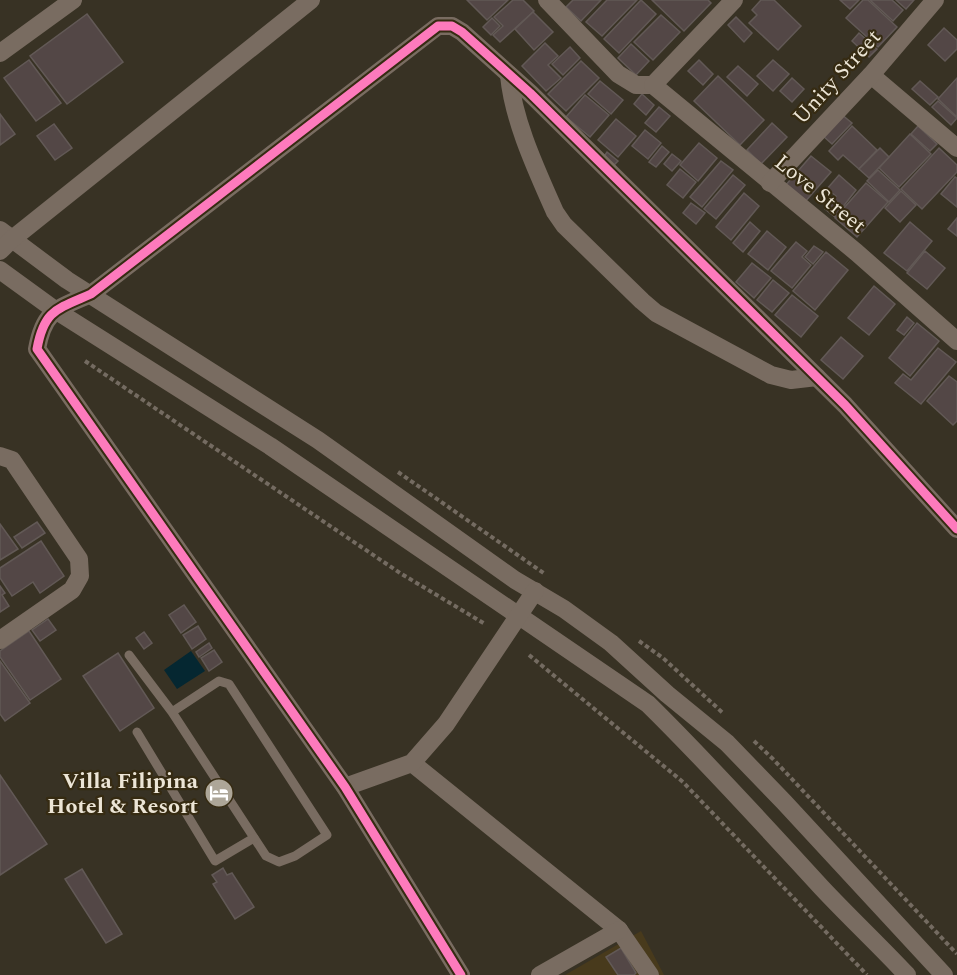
<svg xmlns="http://www.w3.org/2000/svg" width="957" height="975" font-family="Spectral,serif">
	<style>
		.built { fill: #483a1c }
		.water { fill: #052731 }
		.building { fill: #534746; stroke: #625956; stroke-width: 1.5 }
		.lines { fill: none; stroke-linecap: round; stroke-linejoin: round }
		.path { stroke: #746b61; stroke-width: 4; stroke-dasharray: 4.5 3; stroke-linecap: butt }
		.lane { stroke: #796c61; stroke-width: 9 }
		.street { stroke: #796c61; stroke-width: 18 }
		.cycleway-casing { stroke: #362b12; stroke-width: 13 }
		.cycleway { stroke: #fd7abc; stroke-width: 9 }
		.labels { text-anchor: middle; stroke-width: 4.5; stroke-linejoin: round; paint-order: stroke }
		.street-label { font-size: 22px; fill: #ece5d6; stroke: #362b12 }
		.poi-label { font-size: 22px; font-weight: bold; fill: #ece5d6; stroke: #362b12; text-anchor: end }
	</style>
	<rect width="100%" height="100%" fill="#383224"/>
	<polygon class="built" points="641,931 664,975 565,975"/>
	<polygon class="water" points="191,651 205,671 177,689 164,670"/>
	<g class="building">
		<polygon points="467,0 508,0 487,20"/>
		<polygon points="513,0 523,0 534,11 500,42 493,35 503,26 494,17"/>
		<polygon points="573,0 601,0 581,21 566,7"/>
		<polygon points="607,0 637,0 602,36 586,22"/>
		<polygon points="641,0 656,14 619,53 604,39"/>
		<polygon points="652,0 708,0 711,3 684,31"/>
		<polygon points="761,0 774,0 801,26 778,50 749,23 757,15 752,10"/>
		<polygon points="840,0 859,0 850,9"/>
		<polygon points="863,0 868,0 897,27 878,47 846,18"/>
		<polygon points="870,0 892,0 903,10 893,21"/>
		<polygon points="896,0 914,0 906,9"/>
		<polygon points="533,12 553,32 534,50 515,29"/>
		<polygon points="87,14 123,62 67,104 30,56"/>
		<polygon points="661,15 680,32 653,60 634,42"/>
		<polygon points="736,17 752,33 744,42 728,25"/>
		<polygon points="492,18 500,26 491,35 483,27"/>
		<polygon points="944,28 957,40 957,49 945,61 928,45"/>
		<polygon points="859,33 877,49 869,57 852,41"/>
		<polygon points="545,43 558,56 548,65 561,78 546,91 522,66"/>
		<polygon points="631,44 649,61 636,75 618,58"/>
		<polygon points="570,47 580,58 563,75 552,64"/>
		<polygon points="29,60 61,103 36,121 4,78"/>
		<polygon points="699,60 713,74 703,85 688,71"/>
		<polygon points="773,60 789,74 773,91 757,76"/>
		<polygon points="581,61 599,78 566,111 548,94"/>
		<polygon points="738,66 758,84 747,96 727,77"/>
		<polygon points="718,76 764,120 740,145 694,101"/>
		<polygon points="792,78 804,89 792,102 780,91"/>
		<polygon points="957,78 957,117 938,99"/>
		<polygon points="600,81 623,100 611,114 588,94"/>
		<polygon points="920,81 938,97 930,105 912,89"/>
		<polygon points="642,94 654,105 646,115 634,104"/>
		<polygon points="585,95 609,115 590,137 566,117"/>
		<polygon points="938,101 957,118 951,125 932,107"/>
		<polygon points="659,107 670,116 656,132 645,123"/>
		<polygon points="0,114 15,134 0,145"/>
		<polygon points="841,114 852,123 832,144 822,135"/>
		<polygon points="616,119 636,136 618,157 598,140"/>
		<polygon points="772,123 787,137 761,164 747,150"/>
		<polygon points="54,124 72,148 55,160 37,136"/>
		<polygon points="852,126 877,150 859,169 843,155 838,160 829,151"/>
		<polygon points="918,126 937,144 930,151 911,134"/>
		<polygon points="645,130 661,143 648,159 632,146"/>
		<polygon points="910,134 931,154 899,187 879,168"/>
		<polygon points="699,143 717,158 698,181 680,165"/>
		<polygon points="662,146 669,152 656,167 649,162"/>
		<polygon points="880,148 889,157 869,178 859,169"/>
		<polygon points="939,148 957,165 957,172 922,209 901,189"/>
		<polygon points="607,152 618,161 613,166 603,158"/>
		<polygon points="672,154 681,161 672,171 664,164"/>
		<polygon points="811,156 831,172 804,203 785,186"/>
		<polygon points="721,161 733,170 702,207 690,197"/>
		<polygon points="680,169 696,182 683,198 667,185"/>
		<polygon points="878,170 900,190 889,202 867,181"/>
		<polygon points="733,175 745,185 716,219 704,209"/>
		<polygon points="839,175 856,190 835,217 825,209 836,196 827,189"/>
		<polygon points="955,177 957,178 957,207 941,194"/>
		<polygon points="866,183 888,202 857,237 835,218"/>
		<polygon points="901,191 916,205 900,222 885,208"/>
		<polygon points="744,193 759,206 731,240 716,227"/>
		<polygon points="691,203 705,213 696,224 683,213"/>
		<polygon points="957,218 957,236 948,229"/>
		<polygon points="750,222 760,231 743,252 733,243"/>
		<polygon points="910,222 932,241 907,271 884,253"/>
		<polygon points="767,231 786,247 768,270 748,254"/>
		<polygon points="796,242 807,251 802,257 811,265 792,288 771,271"/>
		<polygon points="814,246 823,252 813,264 805,257"/>
		<polygon points="925,251 945,268 927,289 907,273"/>
		<polygon points="826,252 848,270 815,310 793,291"/>
		<polygon points="752,263 771,278 754,298 736,282"/>
		<polygon points="773,280 789,293 772,312 757,300"/>
		<polygon points="874,286 895,304 869,335 848,318"/>
		<polygon points="792,295 818,316 801,337 775,315"/>
		<polygon points="907,317 914,323 904,335 897,330"/>
		<polygon points="917,323 939,341 910,376 889,358"/>
		<polygon points="841,337 863,356 843,379 821,360"/>
		<polygon points="938,348 956,362 921,404 895,383 903,374 911,380"/>
		<polygon points="949,376 957,382 957,421 953,425 927,401"/>
		<polygon points="37,522 45,533 22,548 14,537"/>
		<polygon points="0,524 18,549 0,560"/>
		<polygon points="41,541 64,576 40,593 33,582 12,596 0,578 0,568"/>
		<polygon points="0,586 5,593 2,595 9,606 0,612"/>
		<polygon points="184,605 196,622 181,633 169,615"/>
		<polygon points="48,619 56,630 40,641 32,630"/>
		<polygon points="198,626 206,639 192,649 183,635"/>
		<polygon points="29,631 61,679 30,700 0,657 0,651"/>
		<polygon points="144,632 152,643 144,649 136,638"/>
		<polygon points="209,643 212,648 199,657 196,652"/>
		<polygon points="214,650 222,662 209,671 201,658"/>
		<polygon points="118,653 154,708 120,731 83,676"/>
		<polygon points="0,661 30,703 5,721 0,714"/>
		<polygon points="0,775 47,844 0,875"/>
		<polygon points="223,868 227,875 232,873 254,907 235,919 213,884 217,882 212,875"/>
		<polygon points="82,869 122,934 106,943 65,879"/>
		<polygon points="621,948 636,973 634,975 618,975 606,957"/>
	</g>
	<g class="lines">
		<g class="path">
			<polyline points="85,361 400,573 485,624"/>
			<polyline points="398,472 545,574"/>
			<polyline points="639,641 663,658 724,714"/>
			<polyline points="529,655 683,782 867,975"/>
			<polyline points="754,741 773,759 957,954"/>
		</g>
		<g class="lane">
			<polyline points="129,655 172,712 266,856 279,862 295,856 327,835 229,684 219,681 172,712"/>
			<polyline points="137,732 215,861 254,838"/>
		</g>
		<g class="street">
			<polyline points="547,0 618,74 636,85 653,85"/>
			<polyline points="0,53 73,0"/>
			<path d="M509 75C513 120 536 169 555 212L564 225 642 301 656 313 771 375 791 380 817 377"/>
			<polyline points="871,75 957,148"/>
			<polyline points="653,85 856,252 957,341"/>
			<polyline points="653,85 734,0"/>
			<polyline points="770,183 871,75 935,0"/>
			<polyline points="0,230 67,280 318,440 515,580 564,609 611,643 667,694 727,743 784,802 944,975"/>
			<polyline points="0,251 11,240 311,0"/>
			<path d="M0 270 55 310 270 446 648 704C708 763 764 825 821 887 849 917 879 945 907 975"/>
			<polyline points="0,456 12,460 79,559 80,576 72,590 0,640"/>
			<polyline points="412,763 619,930 650,975"/>
			<polyline points="345,787 412,763 446,724 535,591"/>
			<path d="M461 975 345 787 37 349C44 310 57 309 91 294L438 26H452L462 32 530 93 845 405 957 529"/>
			<polyline points="540,975 619,930"/>
		</g>
		<g class="cycleway-casing">
			<path id="cycleway" d="M461 975 345 787 37 349C44 310 57 309 91 294L438 26H452L462 32 530 93 845 405 957 529"/>
		</g>
		<use href="#cycleway" class="cycleway"/>
	</g>
	<defs>
		<g id="hotel-disc" transform="scale(1.5)"><circle r="9.5" fill="#ada698" stroke="#362b12"/><path d="M-6-4.5h1.5V1H6V5H4.5V3h-9V5H-6ZM-4 0a1.8 1.8 0 1 1 3.6 0ZM.5 0V-2.5h3Q6-2.5 6 0Z" fill="#fff"/></g>
	</defs>
	<g fill-rule="evenodd">
		<use href="#hotel-disc" x="219" y="793"/>
	</g>
	<g class="labels">
		<g class="street-label">
			<text transform="translate(836 76) rotate(-48)" y="8">Unity Street</text>
			<text transform="translate(821 193) rotate(39)" y="8">Love Street</text>
		</g>
		<g class="poi-label">
			<text x="198" y="788">Villa Filipina<tspan x="198" dy="25">Hotel &amp; Resort</tspan></text>
		</g>
	</g>
</svg>
